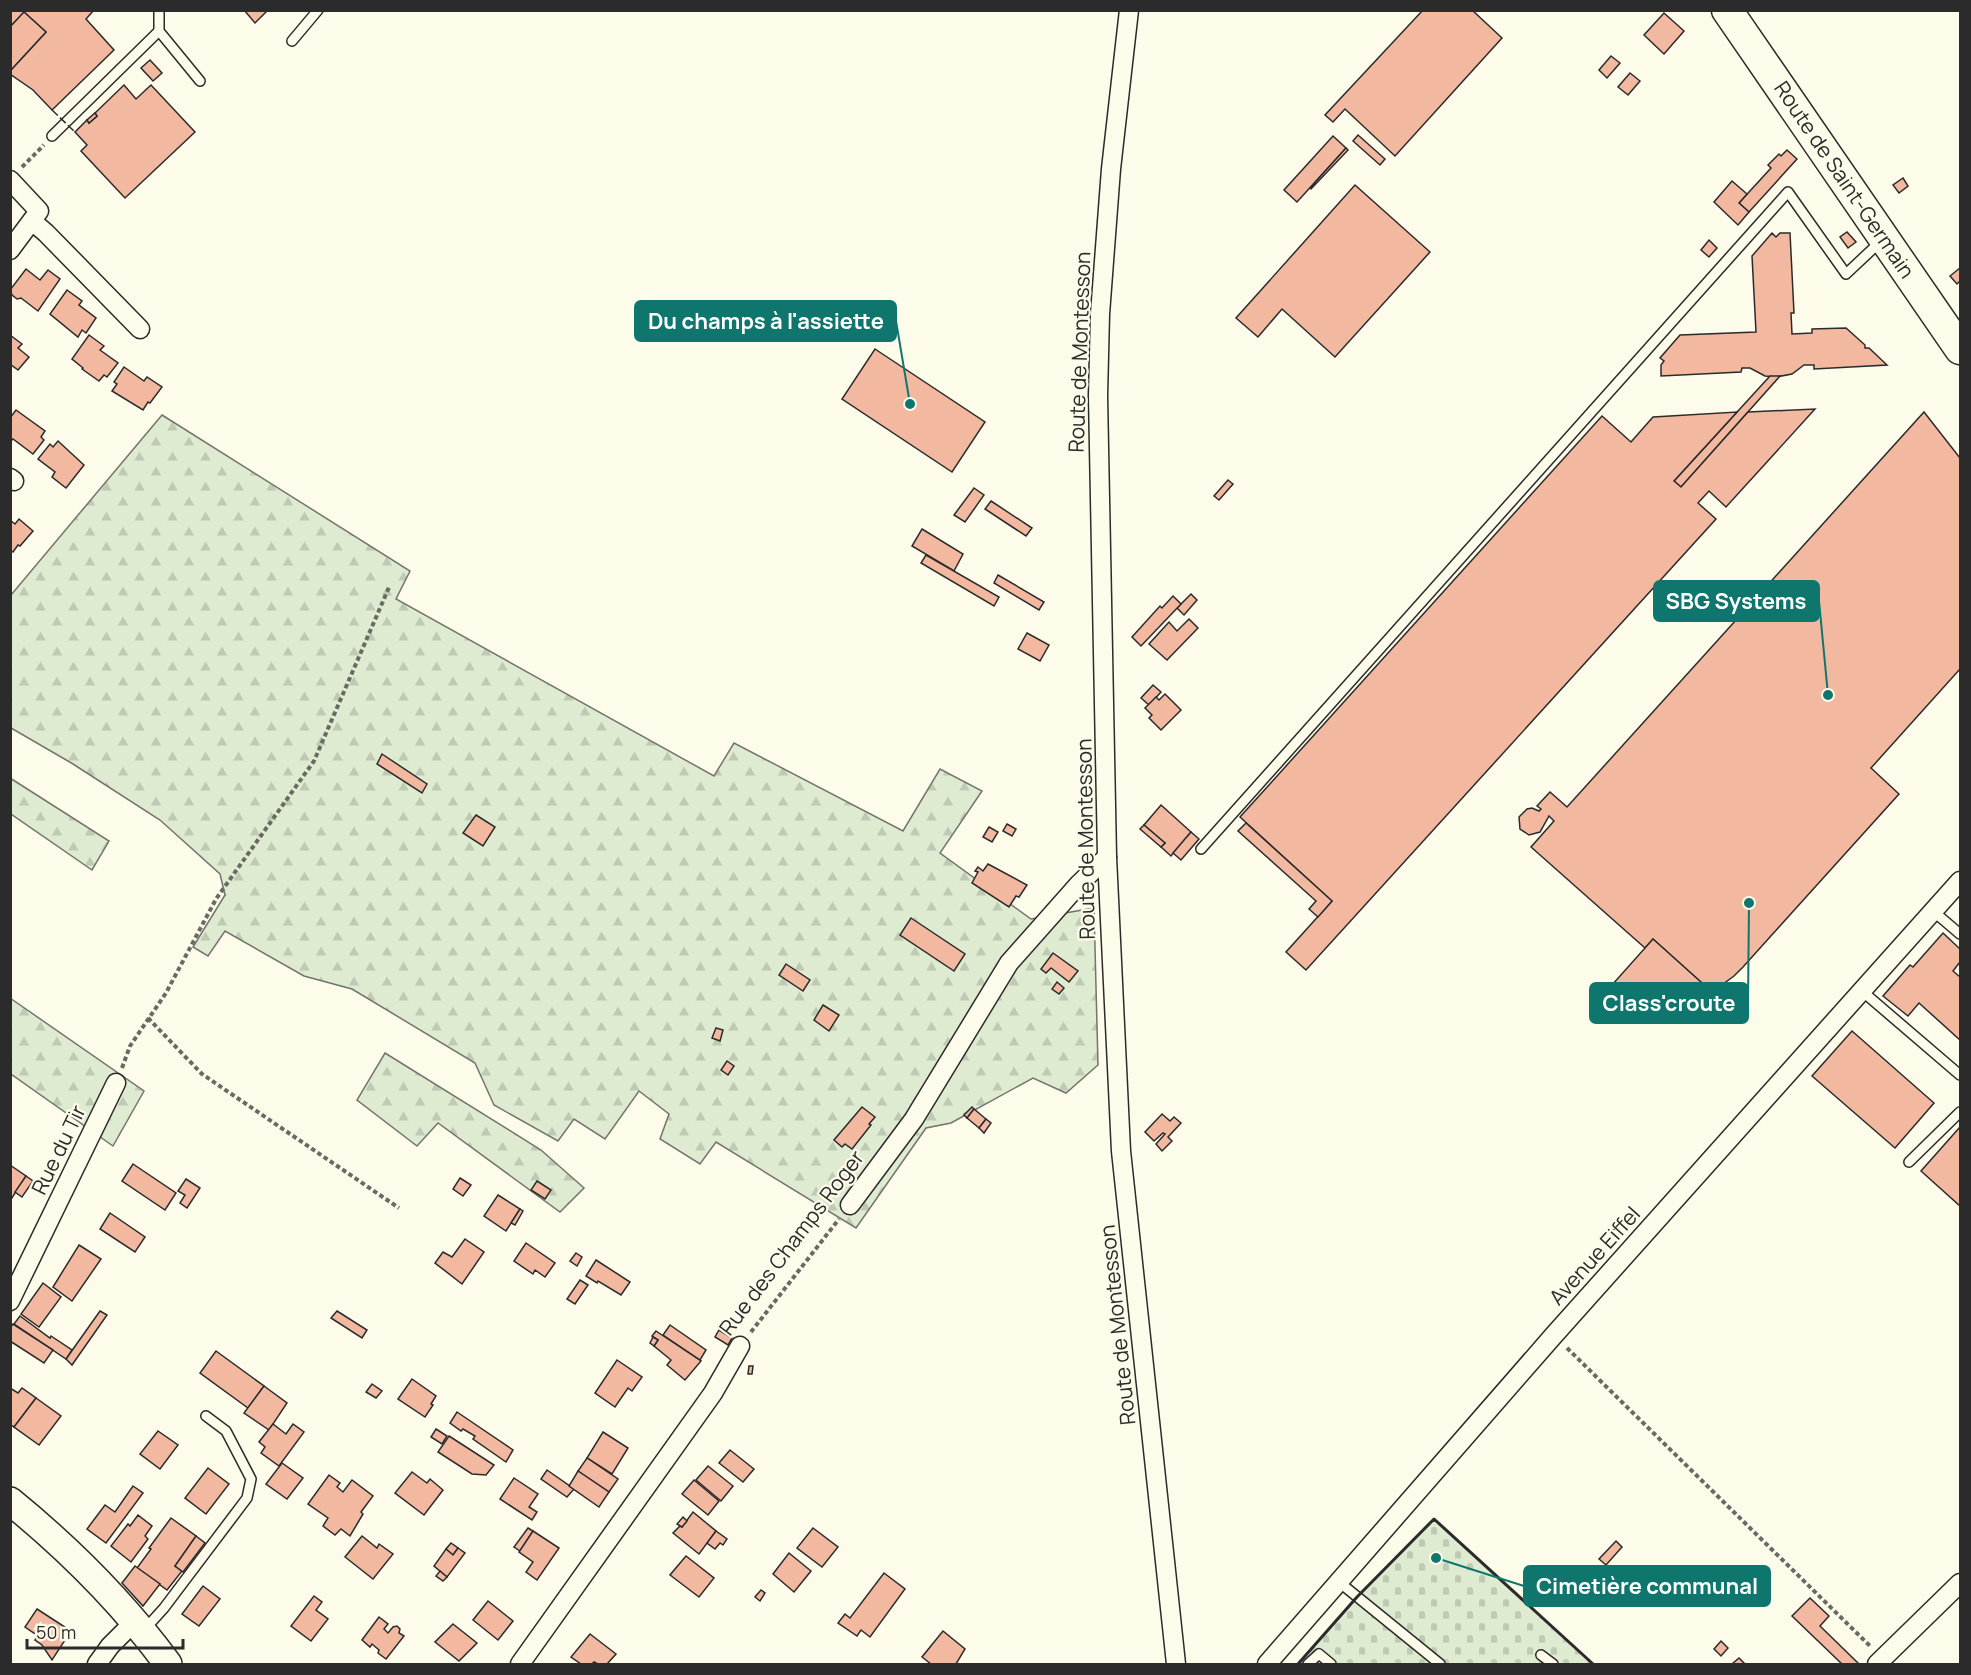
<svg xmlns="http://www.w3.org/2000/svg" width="1971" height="1675" font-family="Manrope,sans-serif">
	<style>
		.forest { fill: url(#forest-firs); stroke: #74746e; stroke-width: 1.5 }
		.cemetery { fill: url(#cemetery-stones); stroke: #74746e; stroke-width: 1.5 }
		.building { fill: #f2b8a0; stroke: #2b2b2b; stroke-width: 1.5 }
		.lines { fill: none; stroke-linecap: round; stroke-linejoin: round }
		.lane-casing { stroke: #2b2b2b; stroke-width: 12 }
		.street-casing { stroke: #2b2b2b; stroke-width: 21 }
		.secondary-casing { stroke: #2b2b2b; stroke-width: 30 }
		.primary-casing { stroke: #2b2b2b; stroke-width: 33 }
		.path { stroke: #6a6964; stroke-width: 4; stroke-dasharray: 4.5 3; stroke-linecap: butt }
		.lane { stroke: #fdfbea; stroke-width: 9 }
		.street { stroke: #fdfbea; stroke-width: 18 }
		.secondary { stroke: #fdfbea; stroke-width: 27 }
		.primary { stroke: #fdfbea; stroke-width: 30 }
		.fence { stroke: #2b2b2b; stroke-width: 1.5; stroke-dasharray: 8 3; stroke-linecap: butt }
		.wall { stroke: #2b2b2b; stroke-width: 3 }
		.labels { text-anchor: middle; stroke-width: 4.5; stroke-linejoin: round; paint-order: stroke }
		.street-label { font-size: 21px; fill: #2b2b2b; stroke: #fdfbea }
		.leader { fill: none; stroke: #0f766e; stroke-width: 2 }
		.callout-dot { fill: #0f766e; stroke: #fdfbea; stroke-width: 2 }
		.callout { fill: #0f766e; stroke: #0f766e; stroke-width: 2 }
		.callout-label { font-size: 22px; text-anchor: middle; font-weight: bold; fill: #fff }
	</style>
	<defs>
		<pattern id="forest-firs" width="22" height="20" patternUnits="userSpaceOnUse" patternTransform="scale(1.5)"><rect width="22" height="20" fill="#deebd1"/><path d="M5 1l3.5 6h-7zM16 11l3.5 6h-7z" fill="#bfcab4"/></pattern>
		<pattern id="cemetery-stones" width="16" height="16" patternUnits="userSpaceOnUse" patternTransform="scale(1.5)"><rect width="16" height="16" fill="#deebd1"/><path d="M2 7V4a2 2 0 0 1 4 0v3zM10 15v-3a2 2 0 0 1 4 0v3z" fill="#bfcab4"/></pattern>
	</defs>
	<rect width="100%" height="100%" fill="#fdfbea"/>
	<g class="forest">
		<polygon points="162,415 410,571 396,599 714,776 734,743 903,831 940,769 982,791 940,853 1031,919 1094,908 1098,1065 1066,1093 1033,1078 951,1123 926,1128 856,1228 716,1142 700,1164 660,1139 669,1114 639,1091 605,1139 574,1119 558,1141 494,1105 475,1063 352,989 304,976 225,931 208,956 193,947 225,895 220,874 160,820 73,764 11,728 11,595"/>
		<polygon points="10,778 109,841 92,870 11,814"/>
		<polygon points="10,998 144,1091 113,1146 11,1074"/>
		<polygon points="385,1053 541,1150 584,1188 560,1212 438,1123 417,1146 357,1100"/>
	</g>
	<polygon class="cemetery" points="1434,1519 1593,1664 1298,1664 1357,1597"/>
	<g class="building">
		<polygon points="10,10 94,10 86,19 114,50 52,110 33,90 10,74 10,71 46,32 24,12 10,27"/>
		<polygon points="244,10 268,10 255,23"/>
		<polygon points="1423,10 1472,10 1502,38 1395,156 1345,109 1333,122 1325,115"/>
		<polygon points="24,12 46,32 10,71 10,27"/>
		<polygon points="1664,13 1684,31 1664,54 1644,35"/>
		<polygon points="1611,56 1620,63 1607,78 1599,70"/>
		<polygon points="150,60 162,73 153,81 141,68"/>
		<polygon points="1630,73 1640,81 1628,95 1618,87"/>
		<polygon points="124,85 136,99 151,85 195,132 125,198 81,151 87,145 75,132 87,120 89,123 97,116 95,113"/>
		<polygon points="95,113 97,116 89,123 87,120"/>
		<polygon points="1358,135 1385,159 1380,165 1353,141"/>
		<polygon points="1333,136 1346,148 1297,202 1284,190"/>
		<polygon points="1346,148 1348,150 1311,189 1310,188"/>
		<polygon points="1787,150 1797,159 1749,212 1739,203 1771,168 1768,165 1779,154 1781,156"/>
		<polygon points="1903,178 1908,186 1899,193 1893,185"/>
		<polygon points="1732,181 1747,194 1739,203 1749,212 1738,225 1714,202"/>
		<polygon points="1355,185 1430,252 1335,357 1282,309 1258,337 1236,318"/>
		<polygon points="1847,232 1856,242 1848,248 1840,237"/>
		<polygon points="1772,233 1776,237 1780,233 1790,233 1794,313 1791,313 1792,334 1812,333 1812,329 1846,328 1865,345 1865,348 1869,348 1887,365 1814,369 1814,365 1804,365 1792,374 1776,377 1765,376 1750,368 1742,368 1741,372 1661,376 1661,365 1664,361 1660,358 1680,335 1756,332 1752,256"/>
		<polygon points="1709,240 1717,248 1709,257 1701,250"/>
		<polygon points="1960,268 1960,281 1957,284 1950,276"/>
		<polygon points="26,269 40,280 48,270 60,279 38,311 21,298 17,299 12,295 10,290"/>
		<polygon points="67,290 82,301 79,305 96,318 86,333 82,330 78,337 50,314"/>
		<polygon points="10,335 22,344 18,348 29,357 18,370 10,364"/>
		<polygon points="89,335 104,346 100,350 118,363 107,377 104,375 99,381 82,369 83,368 72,359"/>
		<polygon points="875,349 985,422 952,472 842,399"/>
		<polygon points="124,367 144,381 147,377 162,387 150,403 148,402 143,410 112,391 117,384 114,382"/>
		<polygon points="1770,376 1780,376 1681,487 1674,481"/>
		<polygon points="1815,409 1726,507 1709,491 1698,503 1716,519 1306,970 1286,952 1332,901 1240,817 1602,416 1631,442 1653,417 1737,412 1674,481 1681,487 1748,412"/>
		<polygon points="16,410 45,431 41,437 44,440 33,454 13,439 10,442 10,418"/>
		<polygon points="1924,412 1960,458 1960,669 1871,768 1899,794 1743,967 1734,976 1712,992 1653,939 1645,948 1531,847 1554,821 1549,816 1540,832 1529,835 1520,829 1519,817 1527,809 1532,808 1539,811 1541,809 1537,806 1550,792 1567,807"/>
		<polygon points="58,441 84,465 66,488 52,477 55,472 38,459 50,444 53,447"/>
		<polygon points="1228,480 1233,484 1219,500 1214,496"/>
		<polygon points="974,488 984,495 965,522 954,515"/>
		<polygon points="991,501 1032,528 1026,536 985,509"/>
		<polygon points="19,519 33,531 20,546 18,545 13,552 10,550 10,520 15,524"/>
		<polygon points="922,529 963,554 954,571 912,546"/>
		<polygon points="926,555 999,597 994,606 921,563"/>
		<polygon points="998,575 1044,602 1039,610 994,583"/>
		<polygon points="1191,594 1197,600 1184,615 1177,608"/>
		<polygon points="1173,596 1181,604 1141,646 1132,637 1160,606 1162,608"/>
		<polygon points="1189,619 1198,628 1167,660 1149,644 1169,622 1177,631"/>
		<polygon points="1027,633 1049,645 1040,661 1018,649"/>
		<polygon points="1153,685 1161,692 1149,705 1141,698"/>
		<polygon points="1165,694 1181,710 1161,730 1149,718 1152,715 1145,708 1156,697 1159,700"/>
		<polygon points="382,754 427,784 422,793 377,764"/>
		<polygon points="1161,805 1191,832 1171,856 1161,847 1165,843 1144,825"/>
		<polygon points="476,815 495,827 483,846 463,833"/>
		<polygon points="1246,823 1332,901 1318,917 1309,909 1316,901 1238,831"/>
		<polygon points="1007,824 1016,829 1012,836 1003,831"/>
		<polygon points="1144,825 1165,843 1161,847 1140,829"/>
		<polygon points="989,827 998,832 992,842 983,837"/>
		<polygon points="1191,832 1199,839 1181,860 1173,853"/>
		<polygon points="988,864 1027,885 1019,897 1016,896 1009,907 972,883 978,872 975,871 978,867 983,871"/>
		<polygon points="911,918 965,954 954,971 900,935"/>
		<polygon points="1943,933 1960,949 1960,962 1953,971 1960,977 1960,1040 1919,1003 1908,1016 1883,996 1910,965 1913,967"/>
		<polygon points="1653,939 1712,992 1685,1005 1663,1011 1624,1011 1595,1004"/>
		<polygon points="1053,953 1078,971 1069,982 1051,968 1046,973 1041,969"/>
		<polygon points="786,964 810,980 803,991 779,975"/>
		<polygon points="1057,982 1064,988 1059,994 1052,989"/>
		<polygon points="823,1005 839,1015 829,1031 814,1020"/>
		<polygon points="716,1028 723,1030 720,1041 712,1038"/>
		<polygon points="1852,1031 1934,1103 1895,1148 1812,1076"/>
		<polygon points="727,1061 734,1066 728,1075 721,1070"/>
		<polygon points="862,1107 875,1117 869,1124 871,1125 852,1149 845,1144 842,1147 834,1140"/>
		<polygon points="972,1107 974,1109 967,1118 964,1115"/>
		<polygon points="974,1109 986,1119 979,1128 967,1118"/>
		<polygon points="1162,1114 1170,1121 1174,1117 1181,1123 1168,1137 1172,1141 1162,1151 1156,1144 1165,1134 1163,1133 1154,1141 1145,1132"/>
		<polygon points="986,1119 991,1123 984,1133 979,1128"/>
		<polygon points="1960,1127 1960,1206 1921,1171"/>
		<polygon points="133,1164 176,1193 165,1210 122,1181"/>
		<polygon points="10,1165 26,1176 10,1201"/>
		<polygon points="26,1176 33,1181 22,1197 15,1192"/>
		<polygon points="460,1178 471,1185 463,1196 453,1189"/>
		<polygon points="186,1179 200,1188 187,1208 180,1203 185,1195 178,1191"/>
		<polygon points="537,1181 551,1190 545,1199 531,1190"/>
		<polygon points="498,1195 520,1209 506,1231 484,1216"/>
		<polygon points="520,1209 523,1211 515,1225 511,1223"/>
		<polygon points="110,1213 145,1237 135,1252 100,1229"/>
		<polygon points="465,1239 484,1252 462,1284 435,1263 443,1252 452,1257"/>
		<polygon points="526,1243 555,1263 545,1277 535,1270 533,1274 514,1261"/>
		<polygon points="79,1245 101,1259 72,1301 53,1287"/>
		<polygon points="576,1253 582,1257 577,1266 570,1261"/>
		<polygon points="596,1260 630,1282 621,1295 598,1281 597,1283 586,1276"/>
		<polygon points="580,1280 588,1285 575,1304 567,1299"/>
		<polygon points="43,1283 61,1297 39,1327 21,1314"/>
		<polygon points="100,1311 107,1315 72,1365 66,1359"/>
		<polygon points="337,1311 367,1330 362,1338 331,1318"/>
		<polygon points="20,1316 50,1338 51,1336 72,1350 66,1359 14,1324"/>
		<polygon points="13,1324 53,1350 44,1363 10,1341 10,1328"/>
		<polygon points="670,1325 706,1350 700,1360 663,1335"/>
		<polygon points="719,1330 732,1338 728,1345 715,1337"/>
		<polygon points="656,1331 701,1361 685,1380 667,1365 671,1360 654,1346 658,1340 652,1336"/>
		<polygon points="653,1337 658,1340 654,1346 650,1343"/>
		<polygon points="216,1351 264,1386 248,1408 200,1373"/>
		<polygon points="617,1360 642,1377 632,1391 628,1388 615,1407 595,1393"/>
		<polygon points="749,1366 753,1366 752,1374 748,1374"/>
		<polygon points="412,1379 436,1396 431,1404 433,1405 425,1417 398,1399"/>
		<polygon points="372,1384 382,1391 376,1398 366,1392"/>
		<polygon points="264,1386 287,1403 269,1430 244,1413"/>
		<polygon points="10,1388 18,1393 22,1388 36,1398 14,1427 10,1424"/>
		<polygon points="36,1398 61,1416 39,1445 14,1427"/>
		<polygon points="457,1412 513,1450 506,1462 473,1439 475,1436 463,1429 461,1431 450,1423"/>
		<polygon points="273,1424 286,1434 293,1424 304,1432 279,1466 261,1453 265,1447 259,1442"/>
		<polygon points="436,1429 447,1436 442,1444 431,1437"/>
		<polygon points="158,1431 178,1445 160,1469 140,1454"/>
		<polygon points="603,1432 628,1448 612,1474 587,1458"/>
		<polygon points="449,1436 494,1465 486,1475 472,1474 438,1452"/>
		<polygon points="730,1450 754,1469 743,1482 719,1463"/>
		<polygon points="587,1458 618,1479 609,1492 578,1471"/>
		<polygon points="282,1463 303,1478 287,1499 266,1484"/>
		<polygon points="708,1466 733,1486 721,1501 696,1480"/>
		<polygon points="208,1468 229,1484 206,1514 185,1498"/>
		<polygon points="547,1470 574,1489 567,1497 541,1479"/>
		<polygon points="578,1471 609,1492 599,1507 569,1486"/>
		<polygon points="412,1472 427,1483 430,1479 443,1490 424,1515 395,1493"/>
		<polygon points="329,1475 340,1483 337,1487 343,1492 352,1480 373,1496 361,1512 363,1514 350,1536 341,1529 335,1535 323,1526 328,1518 308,1504"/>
		<polygon points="514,1478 538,1494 529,1507 537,1512 532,1520 500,1499"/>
		<polygon points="694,1480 719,1501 708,1515 682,1494"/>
		<polygon points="133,1486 143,1493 106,1543 87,1529 105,1505 115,1512"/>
		<polygon points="693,1512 716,1531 699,1554 673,1533 680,1526 682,1527"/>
		<polygon points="138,1515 152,1526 145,1536 148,1539 131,1562 111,1546 128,1524 130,1526"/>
		<polygon points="683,1517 687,1521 682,1527 677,1524"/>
		<polygon points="171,1518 196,1536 175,1566 182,1571 167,1590 137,1568 151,1549 149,1548"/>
		<polygon points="528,1528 533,1531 520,1551 514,1547"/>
		<polygon points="813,1528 838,1547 822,1567 797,1548"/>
		<polygon points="533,1531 559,1548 537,1580 526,1572 533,1562 519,1552"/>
		<polygon points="716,1531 727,1539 723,1545 720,1543 715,1549 707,1543"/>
		<polygon points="196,1536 205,1543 183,1572 175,1566"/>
		<polygon points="362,1536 377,1548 379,1544 393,1554 373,1579 345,1557"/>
		<polygon points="1616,1541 1622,1547 1606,1565 1599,1559"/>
		<polygon points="451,1543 458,1548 453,1555 446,1549"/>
		<polygon points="458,1548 465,1553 447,1577 434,1566 446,1549 453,1555"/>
		<polygon points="789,1553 811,1571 794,1592 773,1574"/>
		<polygon points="686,1556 714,1578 699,1597 670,1575"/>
		<polygon points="135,1566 160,1584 143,1606 122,1583"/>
		<polygon points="440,1571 447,1577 443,1581 436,1576"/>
		<polygon points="884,1573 905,1589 870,1637 861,1630 857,1636 838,1623 845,1614 850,1618"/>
		<polygon points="203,1586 220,1599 199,1626 182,1614"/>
		<polygon points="761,1590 765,1593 760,1601 755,1597"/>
		<polygon points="314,1596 322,1602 316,1610 328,1619 311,1641 291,1626"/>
		<polygon points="1810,1598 1829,1616 1820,1626 1858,1663 1857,1664 1842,1664 1792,1616"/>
		<polygon points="488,1601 513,1621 498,1640 473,1620"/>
		<polygon points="37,1609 71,1631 52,1660 42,1645 35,1640 38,1636 25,1627"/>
		<polygon points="379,1617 388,1624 384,1629 388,1633 393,1627 397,1626 400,1629 399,1633 404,1636 386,1659 378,1653 379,1650 372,1644 370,1647 362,1640"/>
		<polygon points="453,1624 477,1643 459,1661 435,1642"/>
		<polygon points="943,1631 965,1649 956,1664 931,1664 922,1657"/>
		<polygon points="590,1634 616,1654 607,1664 598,1664 594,1662 592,1664 581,1664 571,1657"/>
		<polygon points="1721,1641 1728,1648 1721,1656 1714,1649"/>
		<polygon points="1739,1658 1745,1664 1732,1664"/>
	</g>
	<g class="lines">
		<g class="lane-casing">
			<g id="lane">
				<polyline points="159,10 159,31 200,81"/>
				<polyline points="292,41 318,10"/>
				<polyline points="52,136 159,31"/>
				<polyline points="1201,849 1788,192 1846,274 1880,242"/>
				<polyline points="1933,911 1960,934"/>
				<polyline points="1862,991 1960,1075"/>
				<polyline points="1909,1162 1960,1112"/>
				<polyline points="1339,1582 1440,1664"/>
				<polyline points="145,1629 164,1608 247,1498 251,1479 226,1431 206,1416"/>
				<polyline points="1541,1655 1553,1664"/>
				<polyline points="1308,1664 1319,1654 1331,1664"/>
			</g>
		</g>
		<g class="street-casing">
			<g id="street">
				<polyline points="1129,10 1111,169 1100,314 1098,396 1107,857 1121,1151 1176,1664"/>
				<polyline points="10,180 39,211 10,250"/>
				<polyline points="32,221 46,233 140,329"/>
				<polyline points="10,478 14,481"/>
				<polyline points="850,1205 914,1119 1009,963 1079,884 1107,857"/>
				<polyline points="10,1301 116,1083"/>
				<polyline points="97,1664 110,1646 135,1621"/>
				<polyline points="520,1664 713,1393 740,1346"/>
				<polyline points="1267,1664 1554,1335 1960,881"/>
				<polyline points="1877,1664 1960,1583"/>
			</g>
		</g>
		<g class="secondary-casing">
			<path id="secondary" d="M10 1501C69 1549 123 1603 168 1664"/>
		</g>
		<g class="primary-casing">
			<polyline id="primary" points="1727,10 1960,349"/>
		</g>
		<g class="path">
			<polyline points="22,167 44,145"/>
			<polyline points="148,1018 202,1074 399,1208"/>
			<polyline points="122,1068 130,1046 166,993 216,899 314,761 390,585"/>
			<polyline points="751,1332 839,1219"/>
			<polyline points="1567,1348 1870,1646"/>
		</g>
		<use href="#lane" class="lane"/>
		<use href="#street" class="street"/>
		<use href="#secondary" class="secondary"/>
		<use href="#primary" class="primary"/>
		<polyline class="fence" points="52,110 75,132"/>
		<polyline class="wall" points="1298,1664 1357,1597 1434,1519 1593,1664"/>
	</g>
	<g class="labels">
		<g class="street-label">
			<text transform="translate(1844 180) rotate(56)" y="7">Route de Saint-Germain</text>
			<text transform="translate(1080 352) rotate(-88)" y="7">Route de Montesson</text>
			<text transform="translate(1086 839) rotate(-91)" y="7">Route de Montesson</text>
			<text transform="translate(59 1150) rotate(-64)" y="7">Rue du Tir</text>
			<text transform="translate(792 1243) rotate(-53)" y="7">Rue des Champs Roger</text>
			<text transform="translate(1595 1256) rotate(-48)" y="7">Avenue Eiffel</text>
			<text transform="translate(1118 1325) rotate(-96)" y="7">Route de Montesson</text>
		</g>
	</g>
	<path class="leader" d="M910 404L896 321M1828 695L1819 601M1749 903L1748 1003M1436 1558L1524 1586"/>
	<g class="callout-dot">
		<circle cx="910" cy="404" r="6"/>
		<circle cx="1828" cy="695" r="6"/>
		<circle cx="1749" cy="903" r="6"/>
		<circle cx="1436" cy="1558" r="6"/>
	</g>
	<g class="callout">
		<rect x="635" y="301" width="261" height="40" rx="6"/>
		<rect x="1654" y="581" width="165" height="40" rx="6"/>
		<rect x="1590" y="983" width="158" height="40" rx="6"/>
		<rect x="1524" y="1566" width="246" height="40" rx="6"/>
	</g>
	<g class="callout-label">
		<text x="766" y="329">Du champs à l'assiette</text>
		<text x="1736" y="609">SBG Systems</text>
		<text x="1669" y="1011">Class'croute</text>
		<text x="1647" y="1594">Cimetière communal</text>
	</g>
	<rect width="1971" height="1675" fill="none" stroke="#2b2b2b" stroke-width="24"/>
	<path d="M27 1639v9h156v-9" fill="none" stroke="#2b2b2b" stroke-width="3"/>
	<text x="36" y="1639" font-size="18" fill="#2b2b2b" stroke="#fdfbea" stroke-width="4.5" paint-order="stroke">50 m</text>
</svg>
